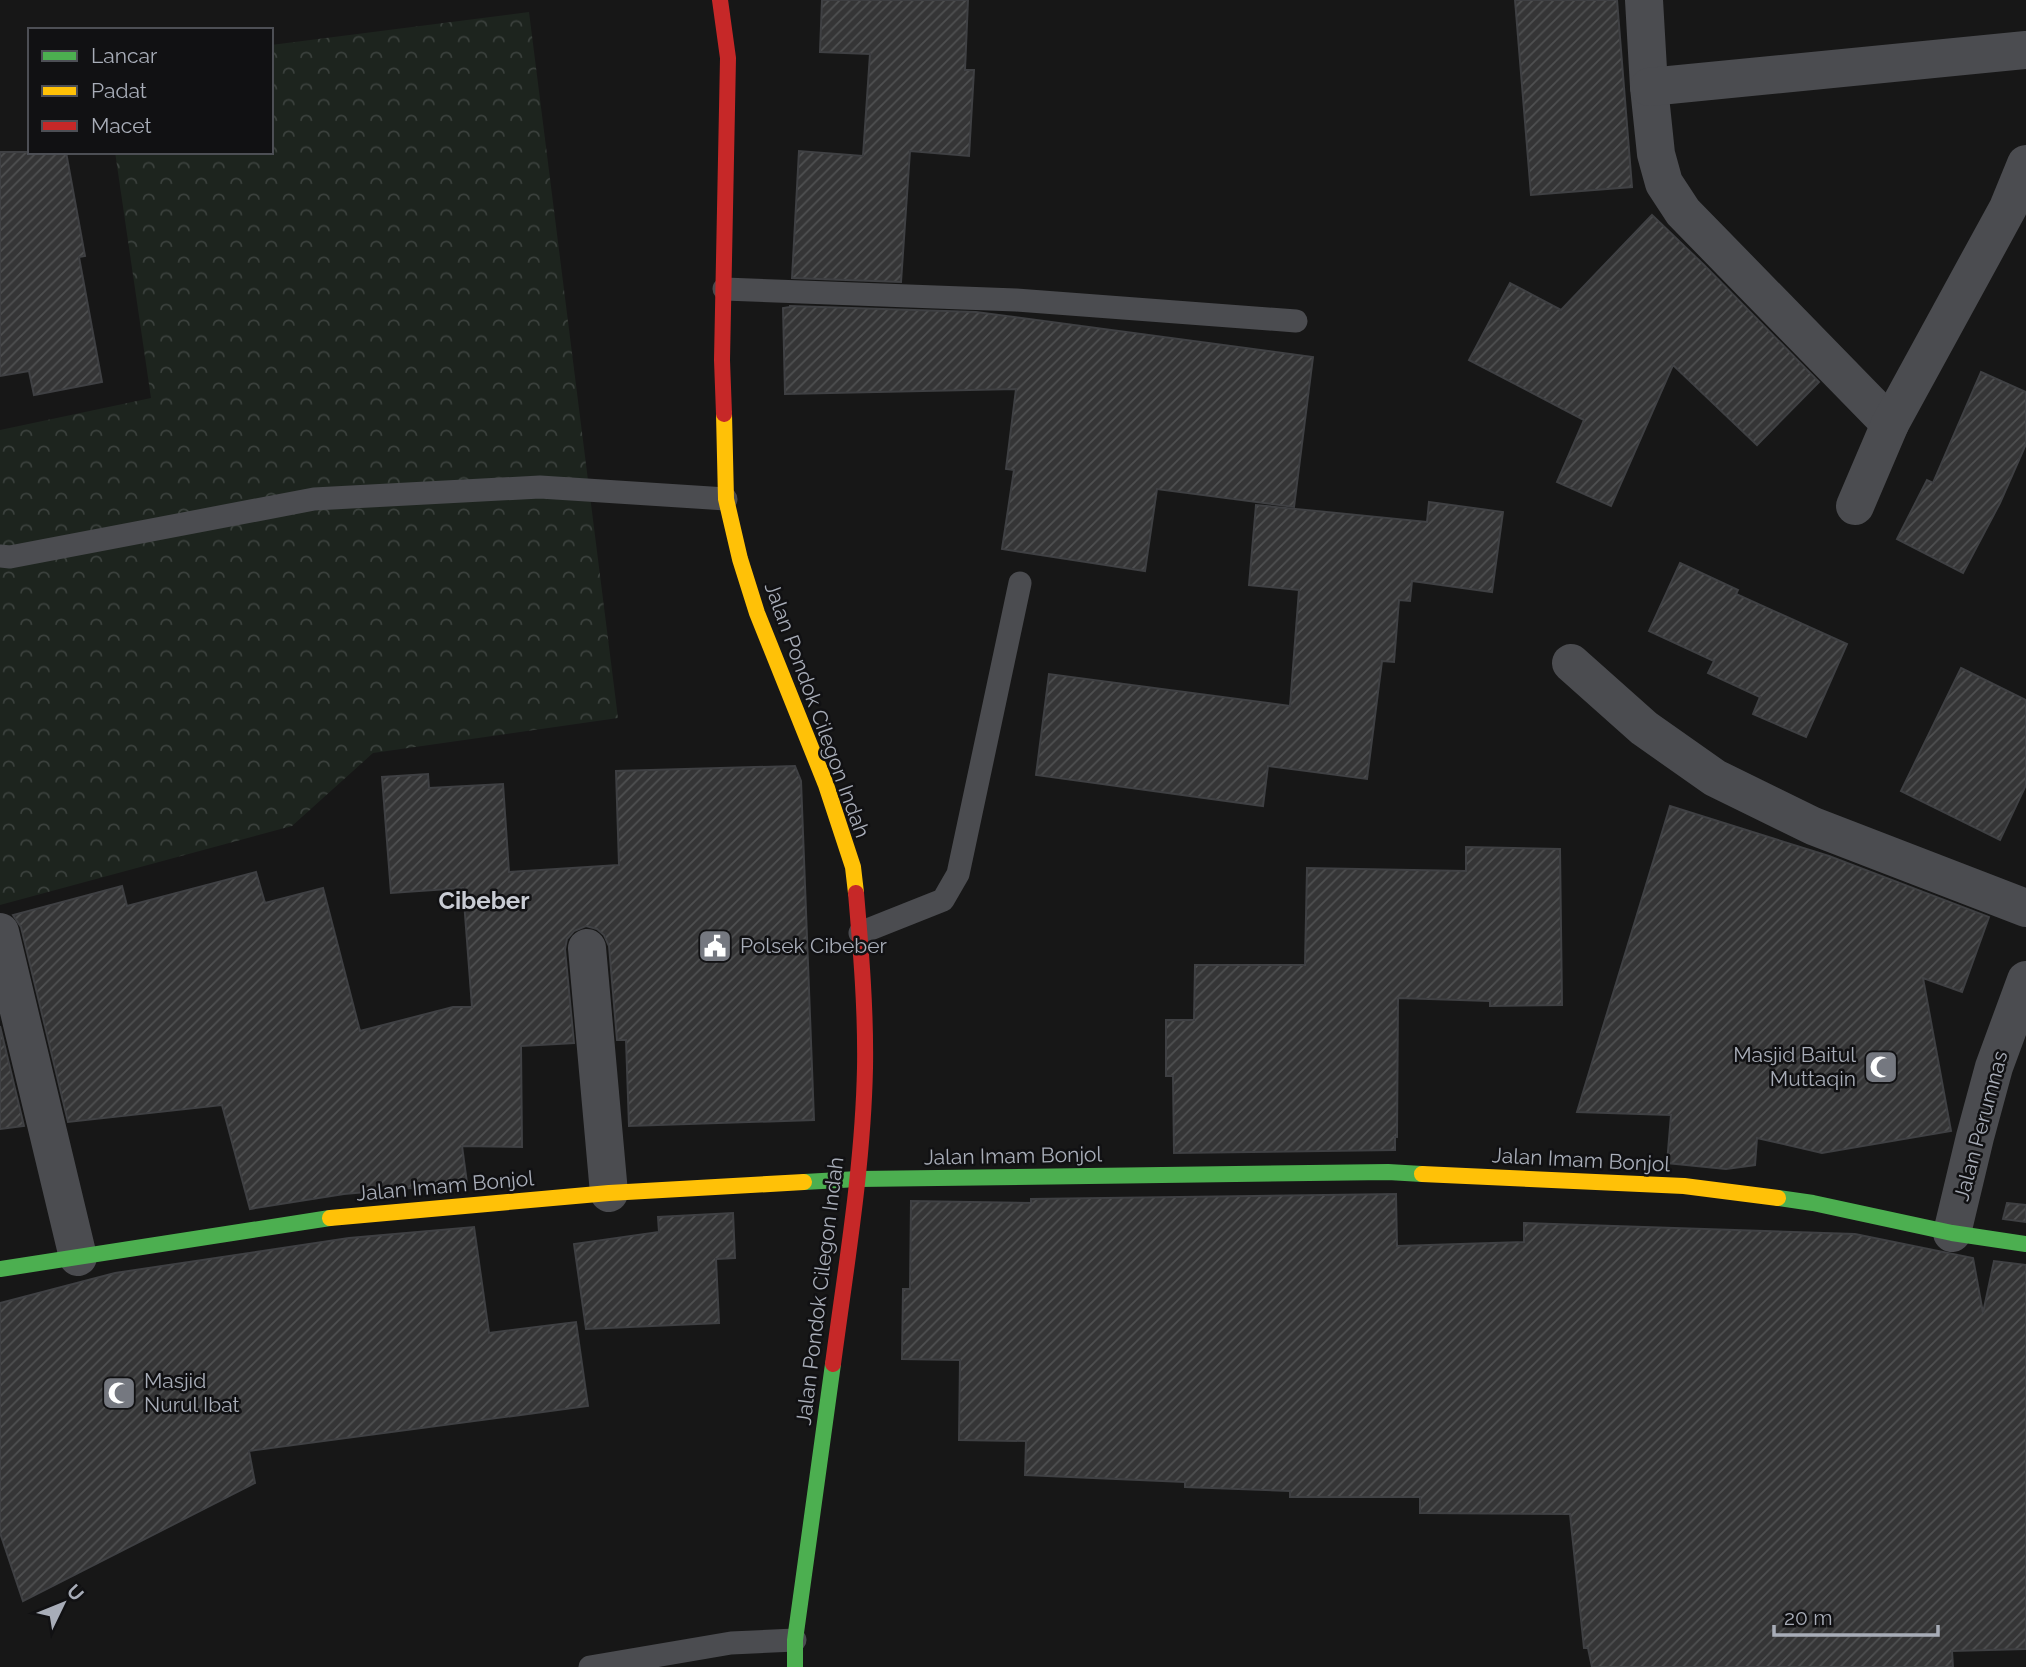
<svg xmlns="http://www.w3.org/2000/svg" width="2026" height="1667" font-family="Raleway,sans-serif">
	<style>
		.forest { fill: url(#forest-crowns) }
		.building { fill: url(#building-hatch); stroke: #3f4043; stroke-width: 2 }
		.lines { fill: none; stroke-linecap: round; stroke-linejoin: round }
		.lane { stroke: #4b4c50; stroke-width: 23 }
		.street { stroke: #4b4c50; stroke-width: 38 }
		.fast { stroke: #4caf50; stroke-width: 16 }
		.slow { stroke: #ffc107; stroke-width: 16 }
		.jam { stroke: #c62828; stroke-width: 16 }
		.labels { text-anchor: middle; stroke-width: 5; stroke-linejoin: round; paint-order: stroke }
		.street-label { font-size: 21px; fill: #a8adb8; stroke: #111113 }
		.poi-label { font-size: 21px; fill: #a8adb8; stroke: #111113; text-anchor: start }
		.quarter-label { font-size: 24px; font-weight: bold; fill: #c9ccd4; stroke: #111113 }
	</style>
	<defs>
		<pattern id="forest-crowns" width="20" height="18" patternUnits="userSpaceOnUse" patternTransform="scale(1.75)"><rect width="20" height="18" fill="#1d241e"/><path d="M2 6a3 3 0 1 1 6 0M12 15a3 3 0 1 1 6 0" fill="none" stroke="#3b413d"/></pattern>
		<pattern id="building-hatch" width="6" height="6" patternUnits="userSpaceOnUse" patternTransform="scale(1.75)"><rect width="6" height="6" fill="#353536"/><path d="M-1 1l2-2M0 6l6-6M5 7l2-2" fill="none" stroke="#4f5051"/></pattern>
	</defs>
	<rect width="100%" height="100%" fill="#171717"/>
	<polygon class="forest" points="529,12 618,718 373,753 292,826 0,905 0,430 151,398 115,152 271,152 271,45"/>
	<g class="building">
		<polygon points="822,0 968,0 965,70 974,70 969,156 910,151 901,282 792,278 799,151 863,156 870,54 820,52"/>
		<polygon points="1515,0 1617,0 1632,187 1531,195"/>
		<polygon points="0,152 66,152 85,256 79,257 102,382 34,395 29,371 0,376"/>
		<polygon points="1652,215 1704,265 1819,382 1757,445 1673,365 1611,506 1557,482 1584,420 1469,360 1510,283 1561,310"/>
		<polygon points="790,306 976,312 1313,357 1294,507 1157,489 1145,571 1002,549 1014,470 1006,469 1016,389 785,394 783,308 790,307"/>
		<polygon points="1981,372 2026,392 2026,444 2000,503 1963,573 1897,539 1927,480 1933,483"/>
		<polygon points="1429,502 1503,512 1492,592 1412,581 1410,601 1399,600 1394,662 1382,661 1367,779 1268,766 1263,806 1036,775 1049,674 1290,706 1299,590 1249,585 1256,505 1427,522"/>
		<polygon points="1680,563 1738,590 1736,594 1847,644 1806,737 1753,714 1760,697 1708,673 1714,661 1649,631"/>
		<polygon points="1961,668 2026,700 2026,785 2000,840 1901,791"/>
		<polygon points="795,766 801,781 814,1120 629,1126 626,1040 617,1040 609,946 604,935 597,929 586,926 574,931 567,939 565,949 574,1043 521,1046 522,1147 462,1146 467,1183 344,1194 250,1209 222,1105 68,1122 21,927 13,915 122,886 127,906 256,872 265,903 323,888 360,1031 453,1007 472,1007 463,888 391,893 382,777 428,774 429,788 503,784 509,872 619,865 616,771"/>
		<polygon points="1670,806 1829,856 1989,917 1962,992 1923,978 1951,1131 1822,1153 1757,1138 1755,1165 1726,1169 1667,1163 1671,1115 1577,1112"/>
		<polygon points="1466,847 1560,849 1562,1005 1490,1006 1490,1001 1398,998 1397,1137 1395,1137 1395,1150 1174,1153 1173,1076 1166,1076 1166,1020 1194,1020 1195,965 1305,965 1307,868 1466,871"/>
		<polygon points="0,1026 24,1126 0,1129"/>
		<polygon points="1396,1194 1397,1246 1524,1242 1524,1223 1855,1234 1973,1258 1983,1313 1994,1261 2026,1265 2026,1649 1952,1651 1953,1667 1592,1667 1588,1648 1584,1648 1570,1514 1420,1513 1420,1497 1290,1497 1290,1491 1185,1487 1185,1482 1025,1475 1026,1441 959,1440 960,1360 902,1359 903,1289 910,1289 911,1201 1031,1203 1031,1199"/>
		<polygon points="2007,1203 2026,1205 2026,1222 2003,1219"/>
		<polygon points="733,1213 735,1258 716,1259 719,1323 586,1329 574,1244 659,1232 658,1217"/>
		<polygon points="474,1227 489,1333 576,1322 588,1406 249,1451 255,1483 23,1601 0,1533 0,1303 115,1273 349,1238"/>
	</g>
	<g class="lines">
		<g class="lane">
			<polyline points="724,289 1016,300 1296,321"/>
			<polyline points="0,556 10,557 314,499 540,487 726,499"/>
			<polyline points="860,933 943,900 958,874 1020,583"/>
			<polyline points="590,1667 731,1643 795,1640"/>
		</g>
		<g class="street">
			<polyline points="1644,0 1649,87 1656,154 1664,183 1683,212 1890,424"/>
			<polyline points="1649,87 2026,50"/>
			<polyline points="1855,506 1890,424 2008,208 2026,164"/>
			<polyline points="1571,663 1644,728 1715,778 1813,826 2026,908"/>
			<polyline points="0,932 78,1257"/>
			<polyline points="587,948 609,1193"/>
			<polyline points="1952,1233 1975,1137 1994,1067 2026,980"/>
		</g>
		<g class="fast">
			<polyline points="804,1182 858,1179 1388,1172 1422,1174"/>
			<polyline points="1778,1198 1813,1203 1952,1233 2026,1244"/>
			<polyline points="0,1269 330,1218"/>
			<polyline points="795,1667 795,1640 833,1364"/>
		</g>
		<g class="slow">
			<polyline points="724,414 726,499 740,559 757,613 826,785 853,867 856,893"/>
			<polyline points="1422,1174 1684,1186 1778,1198"/>
			<polyline points="330,1218 609,1193 804,1182"/>
		</g>
		<g class="jam">
			<polyline points="720,0 728,58 722,360 724,414"/>
			<path d="M833 1364C846 1266 863 1167 865 1068 866 1010 861 951 856 893"/>
		</g>
	</g>
	<defs>
		<g id="civic-square" transform="scale(1.75)"><rect x="-9" y="-9" width="18" height="18" rx="4" fill="#757880" stroke="#111113"/><path d="M-.6-6.5H3V-4.5H.6V-3L4-1V1h2V6H-6V1h2V-1L-.6-3ZM-1.2 2.5V6h2.4V2.5Z" fill="#fff"/></g>
		<g id="mosque-square" transform="scale(1.75)"><rect x="-9" y="-9" width="18" height="18" rx="4" fill="#757880" stroke="#111113"/><path d="M3.5-4.9A6 6 0 1 0 3.5 4.9A5 5 0 1 1 3.5-4.9Z" fill="#fff"/></g>
	</defs>
	<g fill-rule="evenodd">
		<use href="#civic-square" x="715" y="946"/>
		<use href="#mosque-square" x="1881" y="1067"/>
		<use href="#mosque-square" x="119" y="1393"/>
	</g>
	<g class="labels">
		<g class="street-label">
			<text transform="translate(817 710) rotate(70)" y="7">Jalan Pondok Cilegon Indah</text>
			<text transform="translate(1981 1126) rotate(-75)" y="7">Jalan Perumnas</text>
			<text transform="translate(1013 1156) rotate(-1)" y="7">Jalan Imam Bonjol</text>
			<text transform="translate(1581 1160) rotate(3)" y="7">Jalan Imam Bonjol</text>
			<text transform="translate(445 1186) rotate(-5)" y="7">Jalan Imam Bonjol</text>
			<text transform="translate(820 1291) rotate(-83)" y="7">Jalan Pondok Cilegon Indah</text>
		</g>
		<g class="poi-label">
			<text x="740" y="953">Polsek Cibeber</text>
			<text x="1856" y="1062" text-anchor="end">Masjid Baitul<tspan x="1856" dy="24">Muttaqin</tspan></text>
			<text x="144" y="1388">Masjid<tspan x="144" dy="24">Nurul Ibat</tspan></text>
		</g>
		<g class="quarter-label">
			<text x="484" y="909">Cibeber</text>
		</g>
	</g>
	<rect x="28" y="28" width="245" height="126" fill="#111113" stroke="#4d4f55" stroke-width="2"/>
	<rect x="42" y="51" width="35" height="10" fill="#4caf50" stroke="#4d4f55" stroke-width="2"/>
	<text x="91" y="63" font-size="21" fill="#a8adb8">Lancar</text>
	<rect x="42" y="86" width="35" height="10" fill="#ffc107" stroke="#4d4f55" stroke-width="2"/>
	<text x="91" y="98" font-size="21" fill="#a8adb8">Padat</text>
	<rect x="42" y="121" width="35" height="10" fill="#c62828" stroke="#4d4f55" stroke-width="2"/>
	<text x="91" y="133" font-size="21" fill="#a8adb8">Macet</text>
	<g transform="translate(63 1604) rotate(47)" stroke="#111113" stroke-width="5" paint-order="stroke">
	<path d="M0-5L12 26L0 18L-12 26Z" fill="#a8adb8"/>
	<text y="-10" font-size="19" font-weight="bold" text-anchor="middle" fill="#a8adb8">U</text>
	</g>
	<path d="M1774 1625v10h164v-10" fill="none" stroke="#a8adb8" stroke-width="3.5"/>
	<text x="1784" y="1625" font-size="21" fill="#a8adb8" stroke="#111113" stroke-width="5" paint-order="stroke">20 m</text>
</svg>
